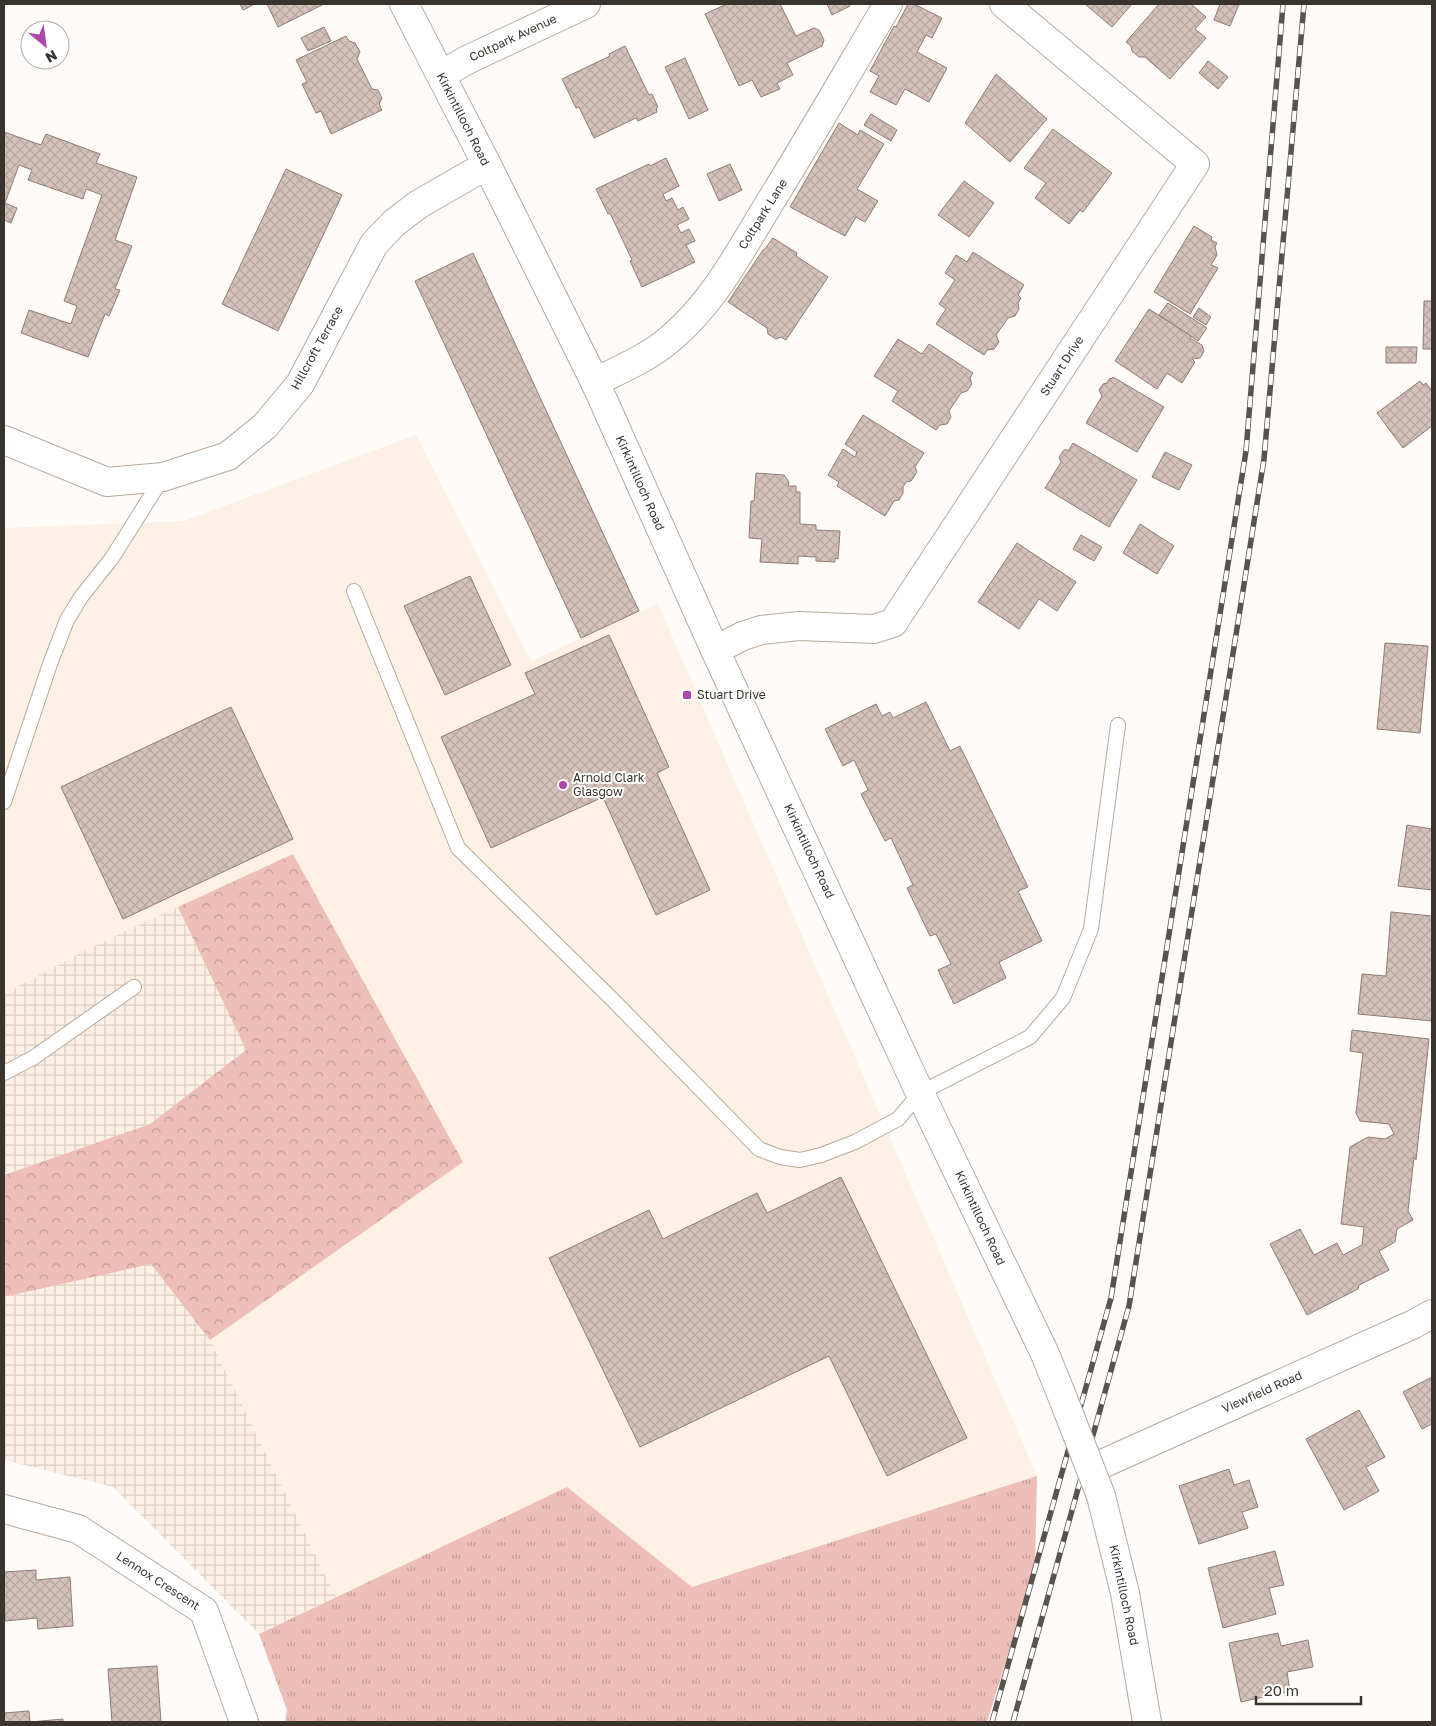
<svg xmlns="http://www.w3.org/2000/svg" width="1436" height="1726" font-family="'Golos Text',sans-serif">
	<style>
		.built { fill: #fdf0e5 }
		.industrial { fill: url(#industrial-grid) }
		.grass { fill: url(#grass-tufts) }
		.forest { fill: url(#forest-crowns) }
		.building { fill: url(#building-cross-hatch); stroke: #8e7d75 }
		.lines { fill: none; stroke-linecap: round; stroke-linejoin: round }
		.service-casing { stroke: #b7aa9d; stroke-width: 16 }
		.minor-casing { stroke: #b7aa9d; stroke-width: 30 }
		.primary-casing { stroke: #b7aa9d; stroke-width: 30 }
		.service { stroke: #fff; stroke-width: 14 }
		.minor { stroke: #fff; stroke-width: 28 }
		.primary { stroke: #fff; stroke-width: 28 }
		.rail-casing { stroke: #58534d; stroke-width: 5.5 }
		.rail { stroke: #fff; stroke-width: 4; stroke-dasharray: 11; stroke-linecap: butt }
		.primary-bridge-casing { stroke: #b7aa9d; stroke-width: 30; stroke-linecap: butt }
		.primary-bridge { stroke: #fff; stroke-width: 28 }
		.poi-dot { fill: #ac46aa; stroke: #fff; stroke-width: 2 }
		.labels { text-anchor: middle; stroke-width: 4; stroke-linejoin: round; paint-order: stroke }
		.street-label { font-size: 12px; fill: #39342e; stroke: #fff }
		.poi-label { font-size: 12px; fill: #39342e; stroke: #fff; text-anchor: start }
	</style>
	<defs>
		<pattern id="industrial-grid" width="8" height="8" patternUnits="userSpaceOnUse" patternTransform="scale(1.25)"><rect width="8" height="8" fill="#fdf0e5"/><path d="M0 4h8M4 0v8" fill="none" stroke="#dacec5"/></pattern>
		<pattern id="grass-tufts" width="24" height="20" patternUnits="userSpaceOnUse" patternTransform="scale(1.25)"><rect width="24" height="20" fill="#eebfb9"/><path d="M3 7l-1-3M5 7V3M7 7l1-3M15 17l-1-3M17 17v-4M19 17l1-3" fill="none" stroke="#c29c97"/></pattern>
		<pattern id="forest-crowns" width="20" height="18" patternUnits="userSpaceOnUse" patternTransform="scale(1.25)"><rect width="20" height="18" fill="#eebfb9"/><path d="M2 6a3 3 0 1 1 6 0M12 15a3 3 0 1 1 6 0" fill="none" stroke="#c29c97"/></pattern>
		<pattern id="building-cross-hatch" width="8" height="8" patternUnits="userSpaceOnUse" patternTransform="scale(1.25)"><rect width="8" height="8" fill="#d4c1b9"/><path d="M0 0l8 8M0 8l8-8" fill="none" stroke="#b7a69f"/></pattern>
	</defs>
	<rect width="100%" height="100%" fill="#fefbf8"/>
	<polygon class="built" points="416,435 531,661 658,604 1037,1476 692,1587 567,1487 336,1597 210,1340 463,1162 293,854 94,946 4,994 4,528 184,521"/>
	<g class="industrial">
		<polygon points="178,907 246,1050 150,1124 4,1175 4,994 94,946"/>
		<polygon points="151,1263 210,1340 336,1597 259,1634 113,1487 4,1460 4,1297"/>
	</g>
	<polygon class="grass" points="1037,1476 1035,1568 987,1722 285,1722 287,1710 259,1634 567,1487 692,1587"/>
	<polygon class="forest" points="293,854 463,1162 210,1340 151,1264 4,1297 4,1175 150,1124 246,1050 178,907"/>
	<g class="building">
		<polygon points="240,4 255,4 243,10"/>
		<polygon points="267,4 324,4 278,27"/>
		<polygon points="727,4 780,4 796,36 814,28 819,30 824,40 822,46 787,63 793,75 777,83 780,89 761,97 752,80 739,86 705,14"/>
		<polygon points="827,4 849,4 850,6 832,15"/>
		<polygon points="908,4 914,4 942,18 932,38 926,35 917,52 947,68 929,102 905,89 896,105 870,92 879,76 870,71 894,26 896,27"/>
		<polygon points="1085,4 1132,4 1112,27"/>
		<polygon points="1159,4 1191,4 1206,17 1195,29 1206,38 1170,79 1145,57 1139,57 1132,51 1131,46 1126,42"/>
		<polygon points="1220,4 1239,4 1230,26 1214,20"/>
		<polygon points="324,27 331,41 308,51 301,38"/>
		<polygon points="346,36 349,41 355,43 360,52 357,59 372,89 378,90 382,98 379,104 382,110 331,134 321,111 316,113 302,84 307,82 296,60"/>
		<polygon points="625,46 649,95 652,94 658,107 656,109 657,112 638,121 636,118 594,138 579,107 576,108 562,79 610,56 609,54"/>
		<polygon points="685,58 708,110 689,119 665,67"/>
		<polygon points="1208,61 1228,77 1218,89 1199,73"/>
		<polygon points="996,74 1047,119 1010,162 965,123"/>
		<polygon points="871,114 897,130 891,141 864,125"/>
		<polygon points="839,123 858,135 860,130 884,144 857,189 878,201 865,222 856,217 845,236 790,207"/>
		<polygon points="1053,129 1112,173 1083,212 1080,210 1069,224 1035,198 1046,183 1024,168"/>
		<polygon points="4,132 41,145 46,134 100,154 96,163 137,177 115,240 132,246 115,289 120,290 109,316 105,314 88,357 21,333 29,310 71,324 77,306 64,301 102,195 86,189 83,199 28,180 32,170 19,165 5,203 17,208 11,223 4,220"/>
		<polygon points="666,158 679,186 663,194 666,201 672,198 678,210 683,207 689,219 677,225 681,233 689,229 695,241 686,245 695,262 642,287 630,261 632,260 610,213 608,214 596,189 649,164 650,166"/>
		<polygon points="730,164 742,190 719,201 707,174"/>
		<polygon points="286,169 342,195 278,331 222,304"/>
		<polygon points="964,181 994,203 969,237 938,215"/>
		<polygon points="1194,226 1212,237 1211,240 1217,243 1215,247 1217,255 1211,265 1218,268 1190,314 1154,292"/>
		<polygon points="773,238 797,253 796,256 828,277 786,340 781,337 776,339 768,334 767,328 728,302 763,250 764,250"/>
		<polygon points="973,252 1024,285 1018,295 1021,298 1018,303 1019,309 1015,316 1008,318 996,335 999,342 994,349 987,350 984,355 936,324 946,309 939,304 955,280 945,273 956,255 967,262"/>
		<polygon points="473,253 639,611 581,638 415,281"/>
		<polygon points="1424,301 1432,301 1432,349 1423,349"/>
		<polygon points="1168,303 1207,328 1198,341 1159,315"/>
		<polygon points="1199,308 1211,317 1206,325 1193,317"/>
		<polygon points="1149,309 1191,336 1190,338 1202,345 1204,351 1200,358 1192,359 1195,362 1182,383 1167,373 1157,389 1115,361"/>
		<polygon points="898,339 922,354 929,344 973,373 970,378 972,384 967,391 961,393 949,411 951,417 947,424 940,425 936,430 892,401 898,391 874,376"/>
		<polygon points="1386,347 1417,347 1416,363 1386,363"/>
		<polygon points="1113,377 1164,407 1137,452 1086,423 1102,396 1099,390 1103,384 1107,383 1110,378 1111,379"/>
		<polygon points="1420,381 1423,385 1426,383 1432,391 1432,426 1403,448 1377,413"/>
		<polygon points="863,415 924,453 915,467 917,472 911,481 906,482 903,487 903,493 899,500 894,501 885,516 837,486 839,482 828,475 843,449 855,457 857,452 845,444"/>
		<polygon points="1073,443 1137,480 1109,527 1045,488 1061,462 1059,457 1064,450 1069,450"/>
		<polygon points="1165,452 1192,465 1179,490 1152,477"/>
		<polygon points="756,473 784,475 789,482 788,486 796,486 796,492 800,492 800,524 816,525 816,530 840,531 838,559 835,558 835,562 816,561 816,557 798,556 798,564 760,562 762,539 749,538 751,501 754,501"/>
		<polygon points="1140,524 1174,546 1157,574 1123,553"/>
		<polygon points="1081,535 1102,547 1094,561 1073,549"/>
		<polygon points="1017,543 1076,582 1057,611 1039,599 1019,629 978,602"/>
		<polygon points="470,576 511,665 445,695 404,606"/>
		<polygon points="609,635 669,767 657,773 710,890 656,915 603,797 491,848 441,737 535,694 525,673"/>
		<polygon points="1385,643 1428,646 1420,733 1377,729"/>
		<polygon points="926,702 950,751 960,746 1028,887 1018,891 1042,941 999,962 1006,978 954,1004 938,970 951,964 936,934 930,936 907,888 913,885 891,838 885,841 861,794 868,790 854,760 843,766 825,729 876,704 882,716 890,712 893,718"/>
		<polygon points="231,707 293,839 123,919 61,787"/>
		<polygon points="1407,825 1432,829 1432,890 1398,886"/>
		<polygon points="1391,912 1432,916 1432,1021 1358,1014 1362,974 1386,976"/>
		<polygon points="1352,1030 1429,1039 1416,1160 1414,1157 1408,1211 1413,1220 1397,1229 1395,1242 1379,1251 1389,1270 1359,1285 1358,1289 1307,1315 1270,1244 1300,1229 1314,1255 1337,1243 1343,1255 1362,1245 1364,1227 1341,1224 1350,1147 1368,1137 1385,1139 1394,1134 1389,1124 1360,1121 1356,1113 1363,1053 1350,1051"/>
		<polygon points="841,1177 967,1438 887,1476 829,1356 640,1447 549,1258 649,1210 663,1239 757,1193 767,1213"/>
		<polygon points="1432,1377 1432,1424 1422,1429 1403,1392"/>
		<polygon points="1359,1410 1385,1457 1366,1467 1379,1491 1344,1510 1306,1439"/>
		<polygon points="1229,1469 1234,1485 1249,1480 1258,1507 1242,1512 1248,1528 1199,1544 1179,1486"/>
		<polygon points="1275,1551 1284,1585 1269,1588 1276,1614 1223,1628 1208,1568"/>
		<polygon points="36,1570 36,1580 70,1577 73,1626 38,1629 37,1618 5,1621 4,1572"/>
		<polygon points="1278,1633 1281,1646 1308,1640 1313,1667 1287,1672 1290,1691 1241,1702 1229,1643"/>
		<polygon points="157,1666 161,1722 112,1722 108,1669"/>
		<polygon points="29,1711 30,1722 63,1719 63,1722 4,1722 4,1713"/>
	</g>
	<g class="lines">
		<g class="service-casing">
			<g id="service">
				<polyline points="354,591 458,848 612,999 759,1149 780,1157 800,1160 821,1155 855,1142 898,1119 920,1093 1030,1037 1063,998 1091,929 1118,725"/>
				<polyline points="4,802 50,664 67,620 81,597 112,558 163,477"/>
				<polyline points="4,1073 33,1058 134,987"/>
			</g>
		</g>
		<g class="minor-casing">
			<g id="minor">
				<polyline points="441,75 467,60 586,4"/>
				<path d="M595 382C621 369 648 358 670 339 711 305 737 257 764 212 807 143 847 73 888 4"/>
				<polyline points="4,440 107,482 163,477 228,456 265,426 300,384 374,244 394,223 419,204 487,165"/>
				<polyline points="715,650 743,636 761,630 799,626 874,629 893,623 1195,164 1004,4"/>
				<polyline points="1091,1469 1414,1324 1432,1314"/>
				<polyline points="4,1509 78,1529 204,1611 244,1722"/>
			</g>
		</g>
		<g class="primary-casing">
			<g id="primary">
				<polyline points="404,4 487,165 595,382 715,650 920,1093 1045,1354 1064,1401"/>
				<polyline points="1101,1496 1125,1593 1147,1722"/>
			</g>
		</g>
		<use href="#service" class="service"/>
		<use href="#minor" class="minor"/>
		<use href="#primary" class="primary"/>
		<g class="rail-casing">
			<g id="rail">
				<polyline points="992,1722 1111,1298 1246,451 1283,4"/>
				<polyline points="1013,1722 1129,1306 1264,459 1304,4"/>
			</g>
		</g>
		<use href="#rail" class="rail"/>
		<g class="primary-bridge-casing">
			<polyline id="primary-bridge" points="1064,1401 1101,1496"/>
		</g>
		<use href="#primary-bridge" class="primary-bridge"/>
	</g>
	<g class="poi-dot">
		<rect x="682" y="690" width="10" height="10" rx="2.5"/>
		<circle cx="563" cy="785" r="5"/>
	</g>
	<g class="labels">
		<g class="street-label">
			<text transform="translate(513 38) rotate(-25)" y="4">Coltpark Avenue</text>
			<text transform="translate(463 119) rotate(63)" y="4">Kirkintilloch Road</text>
			<text transform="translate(763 214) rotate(-58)" y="4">Coltpark Lane</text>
			<text transform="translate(317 348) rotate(-61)" y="4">Hillcroft Terrace</text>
			<text transform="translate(1062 366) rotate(-57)" y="4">Stuart Drive</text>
			<text transform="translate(640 483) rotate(66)" y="4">Kirkintilloch Road</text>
			<text transform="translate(809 851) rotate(65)" y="4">Kirkintilloch Road</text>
			<text transform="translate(980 1218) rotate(65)" y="4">Kirkintilloch Road</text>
			<text transform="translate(1262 1392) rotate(-24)" y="4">Viewfield Road</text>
			<text transform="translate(158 1581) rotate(33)" y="4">Lennox Crescent</text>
			<text transform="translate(1124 1595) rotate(78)" y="4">Kirkintilloch Road</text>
		</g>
		<g class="poi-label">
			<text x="697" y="699">Stuart Drive</text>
			<text x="573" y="782">Arnold Clark<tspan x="573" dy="14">Glasgow</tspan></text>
		</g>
	</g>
	<rect width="1436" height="1726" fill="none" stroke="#39342e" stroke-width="10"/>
	<g transform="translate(45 45) rotate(151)"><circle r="24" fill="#ffffff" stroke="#b0aeab"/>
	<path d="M0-4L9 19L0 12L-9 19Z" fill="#ac46aa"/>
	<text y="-8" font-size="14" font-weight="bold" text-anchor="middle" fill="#39342e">N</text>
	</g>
	<path d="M1256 1696v8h105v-8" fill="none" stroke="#39342e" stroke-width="2.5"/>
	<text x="1264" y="1696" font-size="15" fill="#39342e" stroke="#ffffff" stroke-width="4" paint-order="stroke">20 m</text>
</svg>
